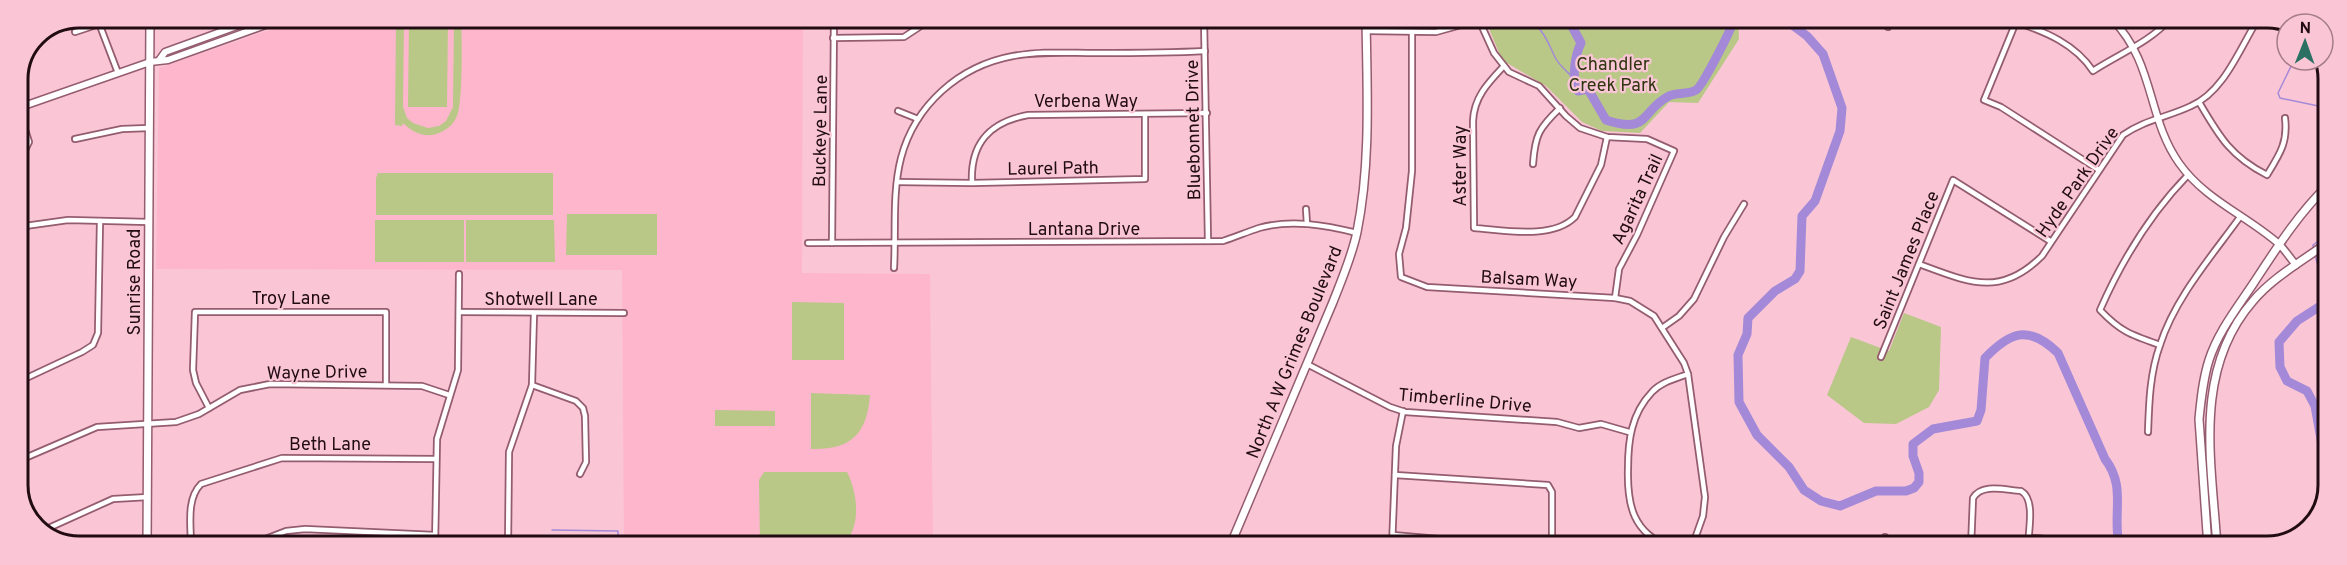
<svg xmlns="http://www.w3.org/2000/svg" width="2347" height="565" font-family="Overpass,sans-serif">
	<style>
		.built { fill: #feb6cd }
		.green { fill: #b9c787 }
		.lines { fill: none; stroke-linecap: round; stroke-linejoin: round }
		.stream { stroke: #a389d8; stroke-width: 1.5 }
		.river { stroke: #a389d8; stroke-width: 9 }
		.minor-casing { stroke: #945c6f; stroke-width: 8 }
		.tertiary-casing { stroke: #945c6f; stroke-width: 9 }
		.secondary-casing { stroke: #945c6f; stroke-width: 10 }
		.minor { stroke: #fff; stroke-width: 4.5 }
		.tertiary { stroke: #fff; stroke-width: 6 }
		.secondary { stroke: #fff; stroke-width: 7 }
		.labels { text-anchor: middle; stroke-width: 4.5; stroke-linejoin: round; paint-order: stroke }
		.park-label { font-size: 18px; fill: #2e350f; stroke: #fac6d6 }
		.street-label { font-size: 18px; fill: #220c14; stroke: #fac6d6 }
		.rim { fill: none; stroke: #220c14; stroke-width: 3 }
	</style>
	<rect width="100%" height="100%" fill="#fac6d6"/>
	<polygon class="built" points="304,18 803,18 802,273 930,274 933,546 624,546 622,270 156,269 159,68"/>
	<g class="green">
		<path d="M396 18H404L403 107 407 118 413 123 428 128 439 126 446 121 453 107 454 18H461C462 36 463 102 457 116 453 126 443 133 432 135 420 136 411 131 403 123L402 126 395 125Z"/>
		<polygon points="409,18 448,19 447,107 408,107"/>
		<polygon points="1485,19 1738,19 1739,39 1698,103 1669,102 1640,133 1602,131 1582,122 1546,86 1507,63 1500,55"/>
		<polygon points="378,173 553,173 553,215 376,215 376,178"/>
		<polygon points="567,214 657,214 657,255 566,255"/>
		<rect x="375" y="220" width="89" height="42"/>
		<polygon points="466,220 554,220 555,262 466,262"/>
		<polygon points="792,302 844,303 844,360 792,360"/>
		<polygon points="1904,313 1941,327 1939,390 1929,407 1896,424 1864,423 1827,395 1851,337 1889,351"/>
		<path d="M811 393 870 395C867 434 851 450 811 449Z"/>
		<polygon points="715,410 775,411 775,426 715,426"/>
		<path d="M764 472H847C858 494 862 528 842 546H760L759 480Z"/>
	</g>
	<g class="lines">
		<g class="stream">
			<path d="M1514 25C1542 17 1545 38 1556 59 1560 66 1569 73 1575 80"/>
			<polyline points="2294,60 2278,93 2280,98 2328,108"/>
			<polyline points="2314,250 2313,245 2324,237 2328,237"/>
			<polyline points="2315,255 2319,269 2325,276 2328,274"/>
			<polyline points="552,530 618,531 618,546"/>
		</g>
		<g class="river">
			<path d="M1568 19 1581 43C1575 55 1571 80 1578 91L1588 89 1606 120C1650 135 1641 110 1669 96 1676 92 1688 95 1696 90 1702 87 1730 32 1733 22L1738 19"/>
			<path d="M1784 19 1807 36 1823 54 1842 108 1840 131 1815 201 1802 216 1800 271 1795 279 1775 291 1748 318 1747 334 1738 355 1739 402 1757 435 1789 467 1804 490 1821 501 1840 506 1876 491H1906L1914 488 1919 482V473L1913 456V444L1933 429 1977 421 1981 410 1985 358C2011 331 2029 325 2058 353L2105 459C2125 485 2114 509 2118 538L2128 547"/>
			<polyline points="2328,478 2315,406 2307,391 2287,381 2280,367 2279,342 2297,321 2328,301"/>
		</g>
		<g class="minor-casing">
			<g id="minor">
				<polyline points="97,18 118,73"/>
				<polyline points="1204,19 1208,241"/>
				<polyline points="1888,27 1890,19"/>
				<polyline points="1367,31 1436,32 1479,20 1494,53 1509,72 1539,86 1566,116 1580,128 1607,137 1647,139 1674,151 1637,235 1619,269 1615,298"/>
				<polyline points="75,32 99,24"/>
				<polyline points="1412,32 1412,171 1406,228 1399,254 1401,277 1427,287 1615,298 1630,301 1654,316 1684,363 1688,374 1705,497 1703,516 1692,547"/>
				<polyline points="833,38 904,37 933,18"/>
				<path d="M1504 66C1488 83 1474 97 1473 121L1474 228C1504 230 1552 240 1575 217L1601 165 1607 137"/>
				<path d="M2199 102C2219 136 2230 156 2267 175 2280 154 2288 142 2285 118"/>
				<polyline points="18,108 29,142 25,150 18,154"/>
				<polyline points="898,111 918,119"/>
				<polyline points="75,139 122,129 149,128"/>
				<path d="M1533 164C1535 135 1539 128 1560 108"/>
				<path d="M2099 170 2001 107 1984 100 2016 22C2046 32 2075 44 2093 71 2119 54 2150 42 2170 19"/>
				<polyline points="897,182 972,183 1145,179 1145,114"/>
				<path d="M972 183C970 143 990 122 1028 115L1207 113"/>
				<polyline points="1306,209 1307,224"/>
				<polyline points="18,227 68,220 149,222"/>
				<path d="M808 243 1223 241C1235 237 1247 232 1259 228 1291 219 1325 225 1357 233"/>
				<polyline points="832,243 834,18"/>
				<path d="M1919 264C1968 282 2000 298 2042 256L2123 135C2144 120 2168 117 2191 106 2224 92 2240 48 2258 19"/>
				<path d="M894 268C896 232 892 193 901 158 915 105 959 66 1013 56 1040 51 1068 53 1095 53 1132 53 1168 53 1205 51"/>
				<polyline points="18,303 20,302"/>
				<polyline points="459,312 624,313"/>
				<polyline points="1662,328 1679,316 1694,299 1724,237 1744,204"/>
				<path d="M2160 345C2131 335 2121 332 2100 310 2122 260 2150 214 2188 175"/>
				<polyline points="1881,357 1953,180 2050,241"/>
				<polyline points="1307,364 1390,407 1405,412 1557,422 1579,428 1601,424 1629,432"/>
				<polyline points="18,382 82,352 93,345 98,333 100,221"/>
				<polyline points="532,385 576,401 583,408 585,416 586,462 580,474"/>
				<polyline points="209,408 196,383 193,370 195,312 386,312 386,384"/>
				<path d="M2148 432C2149 402 2150 373 2160 345 2175 298 2211 257 2240 217"/>
				<polyline points="18,461 97,427 176,422 199,414 240,390 270,384 422,386 449,395"/>
				<polyline points="1395,475 1548,485 1552,492 1552,544 1548,547"/>
				<polyline points="42,531 113,499 148,497"/>
				<polyline points="1393,535 1531,547"/>
				<polyline points="1885,537 1885,547"/>
				<path d="M2028 538C2043 538 2053 539 2065 547"/>
				<path d="M191 546C191 526 186 499 201 484L282 458 436 459"/>
				<polyline points="260,546 260,541 286,531 305,529 435,535"/>
				<polyline points="435,546 437,439 458,370 459,274"/>
				<polyline points="508,546 509,452 532,385 534,313"/>
				<polyline points="1392,546 1396,446 1403,411"/>
				<path d="M1670 547C1633 533 1627 505 1628 469 1628 441 1631 414 1652 392 1661 382 1675 379 1688 374"/>
				<path d="M1971 547 1973 498C1982 483 2005 490 2021 491 2036 499 2028 532 2028 547"/>
			</g>
		</g>
		<g class="tertiary-casing">
			<g id="tertiary">
				<path d="M2112 19C2155 63 2147 118 2179 163 2205 200 2246 215 2279 244 2285 250 2290 258 2296 265"/>
				<polyline points="160,59 165,52 259,18"/>
				<polyline points="18,108 150,62 168,60 285,18"/>
			</g>
		</g>
		<g class="secondary-casing">
			<g id="secondary">
				<polyline points="147,546 150,18"/>
				<path d="M1230 546 1333 302C1342 279 1352 256 1357 232 1371 163 1367 89 1366 19"/>
				<path d="M2208 547 2199 419C2201 399 2203 379 2209 360 2218 332 2237 308 2253 284 2276 249 2298 214 2328 185"/>
				<path d="M2217 547C2212 463 2192 371 2253 301 2273 277 2303 261 2328 242"/>
			</g>
		</g>
		<use href="#minor" class="minor"/>
		<use href="#tertiary" class="tertiary"/>
		<use href="#secondary" class="secondary"/>
	</g>
	<g class="labels">
		<g class="park-label">
			<text x="1613" y="70">Chandler<tspan x="1613" dy="21">Creek Park</tspan></text>
		</g>
		<g class="street-label">
			<text x="1086" y="107">Verbena Way</text>
			<text transform="translate(1193 130) rotate(-91)" y="6">Bluebonnet Drive</text>
			<text transform="translate(820 131) rotate(-89)" y="6">Buckeye Lane</text>
			<text transform="translate(1460 166) rotate(-90)" y="6">Aster Way</text>
			<text transform="translate(1053 168) rotate(-1)" y="6">Laurel Path</text>
			<text transform="translate(2077 182) rotate(-55)" y="6">Hyde Park Drive</text>
			<text transform="translate(1637 199) rotate(-65)" y="6">Agarita Trail</text>
			<text x="1084" y="235">Lantana Drive</text>
			<text transform="translate(1906 260) rotate(-68)" y="6">Saint James Place</text>
			<text transform="translate(1529 279) rotate(3)" y="6">Balsam Way</text>
			<text transform="translate(134 282) rotate(-90)" y="6">Sunrise Road</text>
			<text x="291" y="304">Troy Lane</text>
			<text x="541" y="305">Shotwell Lane</text>
			<text transform="translate(1294 352) rotate(-68)" y="6">North A W Grimes Boulevard</text>
			<text transform="translate(317 372) rotate(-1)" y="6">Wayne Drive</text>
			<text transform="translate(1465 400) rotate(5)" y="6">Timberline Drive</text>
			<text x="330" y="450">Beth Lane</text>
		</g>
	</g>
	<path d="M0 0H2347V565H0ZM79 28H2267A51 51 0 0 1 2318 79V485A51 51 0 0 1 2267 536H79A51 51 0 0 1 28 485V79A51 51 0 0 1 79 28Z" fill="#fac6d6" fill-rule="evenodd"/>
	<path class="rim" d="M79 28H2267A51 51 0 0 1 2318 79V485A51 51 0 0 1 2267 536H79A51 51 0 0 1 28 485V79A51 51 0 0 1 79 28Z"/>
	<g transform="translate(2305 42) rotate(1)"><circle r="28" fill="#fac6d6" stroke="#a47c88" stroke-width="1.5"/>
	<path d="M0-4.5L10 22L0 15L-10 22Z" fill="#2c7063"/>
	<text y="-9" font-size="16" font-weight="bold" text-anchor="middle" fill="#220c14">N</text>
	</g>
</svg>
